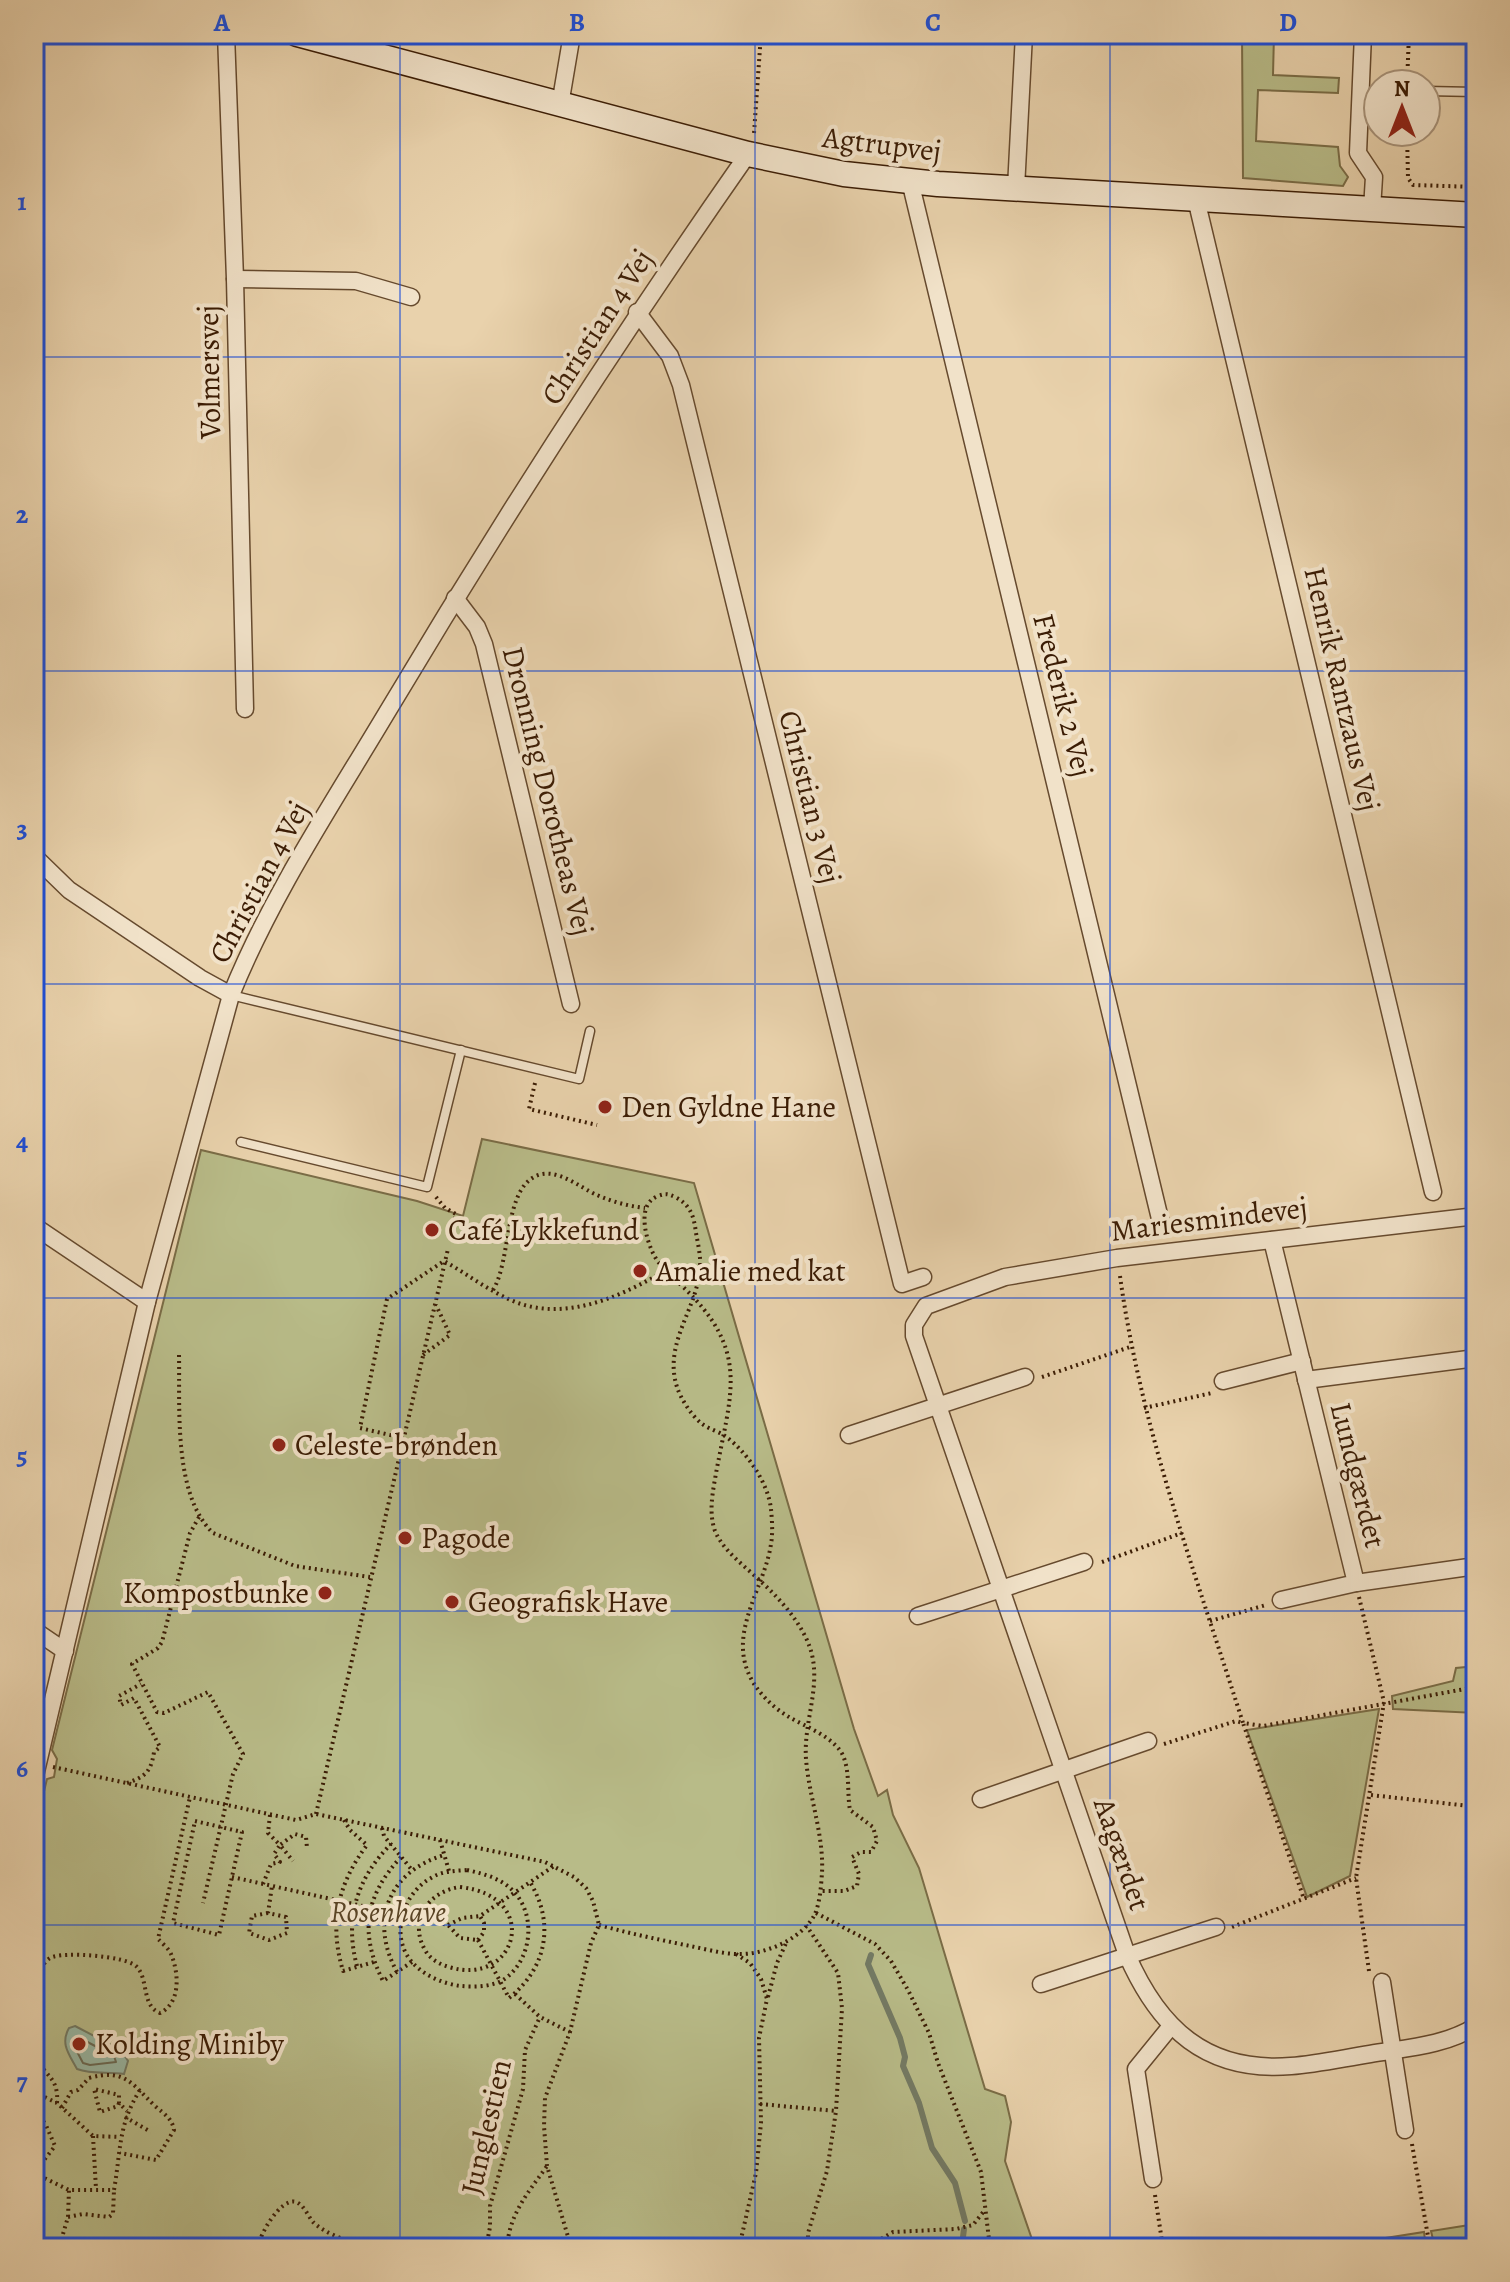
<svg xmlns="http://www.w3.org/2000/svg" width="1510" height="2282" font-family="Alegreya,serif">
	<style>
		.green { fill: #b8bb88; stroke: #7a6c46; stroke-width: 2 }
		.water { fill: #99b8a4; stroke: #737a64; stroke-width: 2 }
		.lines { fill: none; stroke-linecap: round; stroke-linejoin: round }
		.shore { stroke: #6a6a54; stroke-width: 2 }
		.stream { stroke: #737a64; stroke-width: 6 }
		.lane-casing { stroke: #664a2e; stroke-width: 11 }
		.street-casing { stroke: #664a2e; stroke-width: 19 }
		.secondary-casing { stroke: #3b1c04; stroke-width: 27 }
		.path { stroke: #3b1c04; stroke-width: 4; stroke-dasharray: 2 4; stroke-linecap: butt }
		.lane { stroke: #f1e2c9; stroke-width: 8 }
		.street { stroke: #f1e2c9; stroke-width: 16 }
		.secondary { stroke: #f1e2c9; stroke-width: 24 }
		.grid { fill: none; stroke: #1d4ed8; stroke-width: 2; stroke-opacity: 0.55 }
		.poi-dot { fill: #8f2418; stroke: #f1e2c9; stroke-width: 3 }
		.labels { text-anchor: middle; stroke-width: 8; stroke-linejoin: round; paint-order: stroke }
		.street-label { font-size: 30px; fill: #3b1c04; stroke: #f1e2c9 }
		.poi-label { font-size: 30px; fill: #3b1c04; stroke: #f1e2c9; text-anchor: start }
		.park-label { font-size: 30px; font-style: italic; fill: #5a4425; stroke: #f1e2c9 }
		.neatline { fill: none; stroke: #1d4ed8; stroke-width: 3 }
		.grid-label { font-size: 26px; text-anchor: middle; font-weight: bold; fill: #1d4ed8 }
	</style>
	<rect width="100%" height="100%" fill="#e9d2ac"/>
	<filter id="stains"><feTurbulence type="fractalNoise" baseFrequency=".0025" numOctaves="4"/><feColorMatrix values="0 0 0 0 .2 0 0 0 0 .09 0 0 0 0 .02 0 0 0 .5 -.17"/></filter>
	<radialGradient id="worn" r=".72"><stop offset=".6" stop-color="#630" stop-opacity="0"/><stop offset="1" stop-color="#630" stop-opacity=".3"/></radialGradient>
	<g class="green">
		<polygon points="1242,34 1274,34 1273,75 1339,78 1338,93 1258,90 1256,141 1338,147 1340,166 1348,177 1343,186 1243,178"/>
		<polygon points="482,1139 694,1183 854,1729 878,1796 887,1790 893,1815 919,1868 985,2089 1005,2096 1011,2122 1005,2161 1035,2248 34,2248 34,1832 47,1779 54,1777 57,1759 52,1750 201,1150 417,1201 463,1216"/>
		<polygon points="1476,1666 1476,1713 1393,1709 1392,1696 1453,1681 1456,1668"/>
		<polygon points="1379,1709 1350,1876 1307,1897 1247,1730"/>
		<polygon points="1476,2224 1476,2245 1435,2248 1431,2231"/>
		<polygon points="1424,2232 1426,2248 1322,2248"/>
	</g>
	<path class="water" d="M75 2026 121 2050 128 2061 124 2074C108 2071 93 2075 77 2069 69 2054 60 2044 69 2028Z"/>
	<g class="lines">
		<polygon class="shore" points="78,2037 114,2056 116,2062 90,2065 83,2063 73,2044 73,2038"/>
		<g class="stream">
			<polyline points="871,1955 868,1964 900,2038 905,2057 903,2066 919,2103 932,2148 955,2183 965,2221"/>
			<polyline points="964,2229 963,2237 967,2248"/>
			<polyline points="854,2248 856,2247"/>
		</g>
		<g class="lane-casing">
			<g id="lane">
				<polyline points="1426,91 1476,92"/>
				<polyline points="231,995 579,1079 590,1031"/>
				<polyline points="241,1142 427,1187 461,1050"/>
			</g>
		</g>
		<g class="street-casing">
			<g id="street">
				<polyline points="226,34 235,279 245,709"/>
				<polyline points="1363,34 1358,153 1374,177 1372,209"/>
				<polyline points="560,105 572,34"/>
				<polyline points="910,181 1161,1223"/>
				<polyline points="1016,188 1024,34"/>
				<polyline points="1196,199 1433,1192"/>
				<polyline points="235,279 356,281 411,297"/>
				<polyline points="637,312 670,356 681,385 902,1284 923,1277"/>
				<polyline points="455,598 477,627 484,644 571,1004"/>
				<polyline points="34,856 69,890 200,978 231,995"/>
				<path d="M1476 1216 1117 1258 1005 1277 926 1306 914 1325V1336L1127 1955C1159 2028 1206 2073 1291 2066 1317 2064 1344 2058 1370 2054 1405 2048 1445 2046 1476 2026"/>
				<polyline points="34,1226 147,1302"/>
				<polyline points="1272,1240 1356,1583 1281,1600"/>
				<polyline points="1306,1380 1476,1358"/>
				<polyline points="1223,1381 1302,1361"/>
				<polyline points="849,1435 1025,1377"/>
				<polyline points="1356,1583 1476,1566"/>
				<polyline points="918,1616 1084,1562"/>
				<polyline points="34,1630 65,1651"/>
				<path d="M34 1780 147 1302 231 995C271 896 331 806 386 714 500 523 620 337 748 154"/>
				<polyline points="981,1799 1148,1741"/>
				<polyline points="1382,1982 1405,2130"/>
				<polyline points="1041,1984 1216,1927"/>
				<polyline points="1153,2179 1136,2069 1171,2026"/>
			</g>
		</g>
		<g class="secondary-casing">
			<polyline id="secondary" points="297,34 748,154 844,174 938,184 1476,215"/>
		</g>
		<g class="path">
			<polyline points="1407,84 1409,34"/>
			<polyline points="1407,132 1408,178 1413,185 1476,187"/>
			<polyline points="754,133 761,34"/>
			<polyline points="535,1083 529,1109 597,1125"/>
			<polyline points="436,1197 445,1208 456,1214 453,1225"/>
			<path d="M1120 1276C1141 1429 1196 1575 1243 1723L1263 1726 1476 1687"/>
			<path d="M493 1290C511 1261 504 1193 534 1177 555 1165 580 1188 597 1195 613 1202 628 1206 645 1208"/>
			<path d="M179 1355C180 1407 173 1495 213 1533L295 1566 370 1577"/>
			<polyline points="423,1355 450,1335 436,1305"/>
			<polyline points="1042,1377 1130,1347"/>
			<polyline points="1144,1408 1212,1393"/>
			<path d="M403 1438 360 1428 387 1299 444 1261C469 1275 494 1295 521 1304 571 1320 623 1295 665 1271"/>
			<polyline points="199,1517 190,1533 162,1642 158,1648 132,1664 157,1712 164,1713 208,1692 243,1754 233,1774 203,1903"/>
			<polyline points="1102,1562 1182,1533"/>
			<polyline points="1359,1597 1384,1702 1356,1878 1369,1971"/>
			<polyline points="1210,1621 1266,1605"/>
			<polyline points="1164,1744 1236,1721 1243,1723 1304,1899"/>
			<polyline points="53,1767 296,1820 316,1814 545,1862 574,1877 586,1888 593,1901 599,1925 591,1943 570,2032 545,2098 544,2126 547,2166 569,2240 569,2248"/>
			<path d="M127 1783C145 1777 151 1772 154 1752L160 1747 134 1698 121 1705 119 1696 141 1684"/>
			<polyline points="1371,1795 1469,1806 1476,1813"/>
			<polyline points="316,1814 448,1249"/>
			<polyline points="270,1815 268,1833 280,1845 295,1834 306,1837 307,1848"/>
			<path d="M344 1820 350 1830 367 1845C337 1885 329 1924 343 1971L374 1962"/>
			<polygon points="195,1821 242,1832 219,1935 173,1923"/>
			<polyline points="382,1828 384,1836 412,1870"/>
			<polyline points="440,1840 449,1871"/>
			<path d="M401 1857C365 1896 359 1933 383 1981L412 1962"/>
			<path d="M467 1870C485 1874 503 1879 515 1893 537 1918 531 1962 503 1980 491 1987 474 1987 461 1986 444 1984 424 1976 412 1962 389 1936 403 1893 431 1878 442 1871 454 1871 467 1870Z"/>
			<polyline points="232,1877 448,1925 460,1938 478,1940"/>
			<polyline points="263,1884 271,1864 280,1862 274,1854 280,1845 293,1861"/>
			<path d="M460 1887C543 1896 517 1988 449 1967 439 1964 430 1959 425 1950 408 1920 429 1891 460 1887Z"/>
			<polyline points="268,1913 252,1916 249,1933 269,1940 287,1933 286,1917 268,1913 272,1886"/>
			<polyline points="816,1913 875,1944 891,1961 908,1990 929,2033 938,2063 981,2172 990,2248"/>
			<polyline points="448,1925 462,1918 480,1916 554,1866"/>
			<path d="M599 1925C628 1933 656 1939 685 1945 702 1948 721 1954 738 1954 764 1955 800 1940 814 1916 820 1904 821 1886 822 1873 824 1835 809 1797 806 1759 803 1717 826 1679 806 1638 795 1615 775 1594 756 1577 741 1563 723 1550 715 1531 709 1514 712 1496 715 1479 730 1393 753 1352 680 1284 669 1274 658 1265 652 1251 645 1235 637 1204 658 1196 666 1193 668 1194 675 1197 691 1205 694 1217 696 1233 698 1244 701 1257 700 1268 697 1310 663 1343 677 1387 681 1399 691 1415 701 1423 708 1429 718 1431 725 1436 746 1451 768 1482 771 1509 772 1520 773 1533 771 1544 765 1586 730 1629 748 1672 755 1690 772 1707 789 1717 806 1727 837 1738 844 1758 850 1775 847 1794 850 1810L873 1827 877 1841 871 1852H861L852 1857 859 1874 857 1886 844 1891H820"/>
			<polyline points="806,1925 838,1973 842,2008 836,2111 827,2171 808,2233 808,2248"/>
			<polyline points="1232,1927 1356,1878"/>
			<path d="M478 1940 509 1998C547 1968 555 1923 530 1882"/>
			<polyline points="478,1940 484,1932 484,1923 480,1916"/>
			<polyline points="736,1954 750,1963 761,1979 767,1999 759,2038 761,2123 756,2173 739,2248"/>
			<path d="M357 1966C344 1919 357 1878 391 1844"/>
			<path d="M397 1972C369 1921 388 1872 444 1855"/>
			<path d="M34 1992C37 1981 40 1964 50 1958 63 1951 125 1956 136 1966 149 1978 141 2006 160 2013 181 2003 179 1973 171 1954 169 1949 162 1943 158 1939L190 1797"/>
			<polyline points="515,1994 540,2017 570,2032"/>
			<polyline points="768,1997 777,1963 787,1941"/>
			<path d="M34 2054C44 2077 59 2076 57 2103L93 2136 120 2137"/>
			<polyline points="34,2092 57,2103"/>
			<polyline points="119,2103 118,2106 100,2112 94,2089 119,2095 119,2103 127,2111"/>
			<polyline points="760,2104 836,2111"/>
			<path d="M62 2108 71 2092 78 2090 89 2078C125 2068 132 2084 155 2106 164 2114 172 2118 174 2130L156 2160 120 2153"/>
			<polyline points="34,2114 45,2123 55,2146 34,2173"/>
			<polyline points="125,2117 151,2132"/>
			<polyline points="93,2136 96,2189"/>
			<polyline points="1412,2144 1430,2248"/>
			<path d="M34 2173 69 2190H114C121 2150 118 2125 140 2090"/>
			<polyline points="1155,2195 1163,2248"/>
			<polyline points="68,2217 83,2214 109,2217 113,2214 114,2190"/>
			<polyline points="63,2234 68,2217 69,2190"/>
			<path d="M258 2248C259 2235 281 2197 296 2202 304 2205 308 2216 313 2222 325 2234 349 2241 365 2248"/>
			<polyline points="486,2248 490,2227 490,2206 523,2089 525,2050 540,2017"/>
			<path d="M507 2248C509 2214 528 2193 547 2166"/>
			<polyline points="866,2248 893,2232 956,2229 973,2225 984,2211"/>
		</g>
		<use href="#lane" class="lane"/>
		<use href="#street" class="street"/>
		<use href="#secondary" class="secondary"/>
	</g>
	<path class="grid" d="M400 34V2248M755 34V2248M1110 34V2248M34 357H1476M34 671H1476M34 984H1476M34 1298H1476M34 1611H1476M34 1925H1476"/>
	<g class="poi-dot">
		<circle cx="605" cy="1107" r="8"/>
		<circle cx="432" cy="1230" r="8"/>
		<circle cx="640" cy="1271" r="8"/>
		<circle cx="279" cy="1445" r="8"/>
		<circle cx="405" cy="1538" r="8"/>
		<circle cx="325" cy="1593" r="8"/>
		<circle cx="452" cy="1602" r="8"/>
		<circle cx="79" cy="2044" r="8"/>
	</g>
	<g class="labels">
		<g class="street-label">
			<text transform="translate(882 144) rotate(7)" y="10">Agtrupvej</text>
			<text transform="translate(597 327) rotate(-57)" y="10">Christian 4 Vej</text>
			<text transform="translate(209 372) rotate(-91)" y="10">Volmersvej</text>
			<text transform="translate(1342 689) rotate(77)" y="10">Henrik Rantzaus Vej</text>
			<text transform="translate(1063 695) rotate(76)" y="10">Frederik 2 Vej</text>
			<text transform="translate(548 791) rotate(76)" y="10">Dronning Dorotheas Vej</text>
			<text transform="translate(810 797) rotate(76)" y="10">Christian 3 Vej</text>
			<text transform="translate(259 882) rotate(-62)" y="10">Christian 4 Vej</text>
			<text transform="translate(1209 1219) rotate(-7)" y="10">Mariesmindevej</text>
			<text transform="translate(1358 1475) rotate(76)" y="10">Lundgærdet</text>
			<text transform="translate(1122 1854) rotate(71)" y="10">Aagærdet</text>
			<text transform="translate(486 2127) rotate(-77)" y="10">Junglestien</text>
		</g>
		<g class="poi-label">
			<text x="621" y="1117">Den Gyldne Hane</text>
			<text x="448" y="1240">Café Lykkefund</text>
			<text x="656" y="1281">Amalie med kat</text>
			<text x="295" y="1455">Celeste-brønden</text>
			<text x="421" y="1548">Pagode</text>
			<text x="309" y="1603" text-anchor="end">Kompostbunke</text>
			<text x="468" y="1612">Geografisk Have</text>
			<text x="95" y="2054">Kolding Miniby</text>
		</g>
		<g class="park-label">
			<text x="388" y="1922">Rosenhave</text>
		</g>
	</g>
	<rect width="1510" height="2282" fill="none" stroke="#e9d2ac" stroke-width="88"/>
	<g transform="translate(1402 108)"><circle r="38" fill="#f1e2c9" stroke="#a8937a" stroke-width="2"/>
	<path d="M0-6L14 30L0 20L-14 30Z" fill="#8f2418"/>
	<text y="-12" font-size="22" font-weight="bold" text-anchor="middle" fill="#3b1c04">N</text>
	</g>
	<rect x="44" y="44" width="1422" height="2194" class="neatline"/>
	<g class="grid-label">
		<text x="222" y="31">A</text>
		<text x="577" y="31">B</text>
		<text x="933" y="31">C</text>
		<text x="1288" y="31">D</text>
		<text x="22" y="210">1</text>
		<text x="22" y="523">2</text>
		<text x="22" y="837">3</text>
		<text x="22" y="1150">4</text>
		<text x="22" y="1464">5</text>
		<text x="22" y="1777">6</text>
		<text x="22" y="2090">7</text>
	</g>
	<rect width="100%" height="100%" filter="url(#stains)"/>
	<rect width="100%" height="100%" fill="url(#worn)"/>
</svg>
